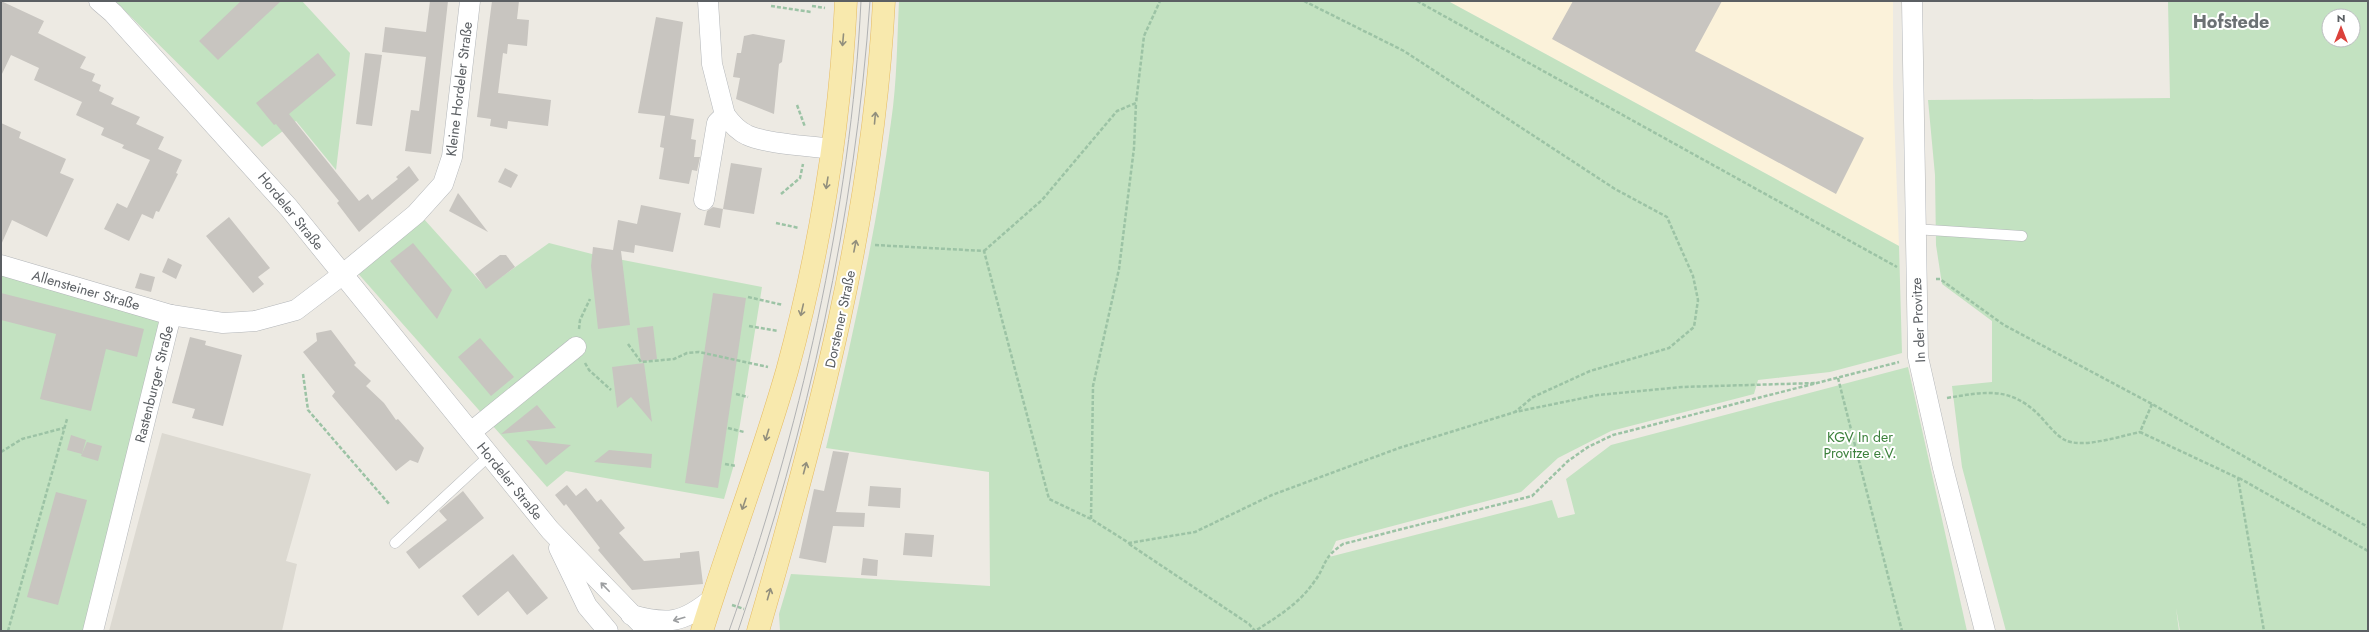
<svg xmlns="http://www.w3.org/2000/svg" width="2369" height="632" font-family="Jost,sans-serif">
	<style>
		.commercial { fill: #fbf2da }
		.education { fill: #dcd9d1 }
		.green { fill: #c3e2c1; fill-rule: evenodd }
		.building { fill: #c8c5c0 }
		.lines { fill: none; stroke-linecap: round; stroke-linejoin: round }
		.lane-casing { stroke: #b3b6b9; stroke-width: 11 }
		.street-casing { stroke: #b3b6b9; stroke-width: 21 }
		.primary-casing { stroke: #e5bb63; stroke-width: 23 }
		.path { stroke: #9cc3a5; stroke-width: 2.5; stroke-dasharray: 4 2; stroke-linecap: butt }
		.lane { stroke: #fff; stroke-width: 10 }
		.street { stroke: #fff; stroke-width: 20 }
		.primary { stroke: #f8e9ad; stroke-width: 22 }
		.tram { stroke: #b1b2b3; stroke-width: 1 }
		.oneway { stroke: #928f7d }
		.oneway2 { stroke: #9d9fa1 }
		.labels { text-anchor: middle; stroke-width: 4; stroke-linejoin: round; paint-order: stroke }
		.street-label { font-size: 14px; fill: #5b5f63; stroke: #fff }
		.park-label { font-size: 14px; fill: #3c813c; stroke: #fff }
		.district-label { font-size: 18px; font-weight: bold; fill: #6c7174; stroke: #fff }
	</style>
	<rect width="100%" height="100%" fill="#edeae3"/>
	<polygon class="commercial" points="1448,1 1893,1 1893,85 1899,246"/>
	<polygon class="education" points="162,433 311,474 286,561 297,564 282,631 109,631"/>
	<g class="green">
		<polygon points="115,1 302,1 350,53 336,170 296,121 262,147"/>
		<path d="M899 1H1448L1899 246 1902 353 1830 372 1758 380 1754 394 1611 431 1558 458 1521 492 1336 541 1329 557 1552 500 1558 518 1575 514 1566 479 1611 445 1908 367 1967 631H780L779 614 791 574 990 586 989 472 826 448C852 340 876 232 891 122 897 82 897 41 899 1Z"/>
		<path d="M2168 1H2368V631H2180L2176 608 2179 631H2006L1962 467 1952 386 1992 382V321L1942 284 1936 245 1935 175 1928 100 2170 98ZM2329 16H2353V40H2329Z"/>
		<polygon points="423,218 486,288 549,243 592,254 762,287 733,468 724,499 566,471 547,487 355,270"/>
		<polygon points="1,265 171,315 93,631 1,631"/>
	</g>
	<g class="building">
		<polygon points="1,1 44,21 38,33 86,57 80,68 95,74 92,81 101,85 99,91 114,98 111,104 140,117 136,124 164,137 158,149 182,160 176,173 178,174 159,212 156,211 153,219 142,214 129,241 104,229 117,203 127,208 150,160 122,148 124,145 101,135 104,128 76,115 82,102 34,80 39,68 11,55 1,76"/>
		<polygon points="241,1 281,1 218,60 199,41"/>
		<polygon points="430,1 448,1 431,154 405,151 411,110 419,111 426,57 382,52 385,27 426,32"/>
		<polygon points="492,1 519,1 517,19 529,20 527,46 508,44 507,54 503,53 498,93 551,100 548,126 508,121 507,129 490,126 491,119 477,117"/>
		<polygon points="1573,1 1722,1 1695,51 1864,138 1836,194 1552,39"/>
		<polygon points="656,17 683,22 670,115 694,119 691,139 696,140 694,157 700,157 697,171 692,170 689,184 659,179 664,148 660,147 665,116 638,113"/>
		<polygon points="753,34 785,40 782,62 779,64 774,114 736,99 740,78 733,77 737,53 741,53 744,36"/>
		<polygon points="318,53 336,75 289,114 359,201 368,194 372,200 398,179 396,177 409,166 419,180 359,232 337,203 339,201 276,124 274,125 256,103"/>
		<polygon points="365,53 382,55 372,126 356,124"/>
		<polygon points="1,123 21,132 19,138 66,159 60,173 74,179 47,237 12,220 1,245"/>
		<polygon points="731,163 762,168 754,214 723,209"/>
		<polygon points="505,168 518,175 511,188 498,182"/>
		<polygon points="458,193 488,232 449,211"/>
		<polygon points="641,205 681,213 673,252 635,245 634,253 621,251 630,325 598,329 591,266 593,247 613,250 618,220 637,224"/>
		<polygon points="713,207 723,209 720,228 704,225 707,211"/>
		<polygon points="229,217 270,268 258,277 264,284 253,293 206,236"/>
		<polygon points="413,243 452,290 437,319 390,261"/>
		<polygon points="500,255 506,255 515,267 486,289 475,274"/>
		<polygon points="168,258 182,265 176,279 162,272"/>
		<polygon points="140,273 155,277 151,292 135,288"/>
		<polygon points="1,293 144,329 137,357 106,349 91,411 40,399 56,334 1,320"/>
		<polygon points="713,293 746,298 718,488 685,483"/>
		<polygon points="653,326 657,359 641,362 637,328"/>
		<polygon points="331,330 356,363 354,365 371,381 366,386 384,403 396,420 398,419 424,448 418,463 410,460 396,471 332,396 335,392 303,352 317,341 316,333"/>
		<polygon points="190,337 206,341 205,345 242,355 223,426 192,418 195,409 172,403"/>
		<polygon points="480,338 514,377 491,396 458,357"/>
		<polygon points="644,363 652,422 631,397 617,408 612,367"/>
		<polygon points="537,405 556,428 501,434"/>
		<polygon points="71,435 86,440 82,454 67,450"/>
		<polygon points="526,440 571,445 546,465"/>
		<polygon points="87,442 102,446 98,461 81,456"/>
		<polygon points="609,450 652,454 651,468 594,462"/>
		<polygon points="833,451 849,453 836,512 865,513 864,527 833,526 826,563 799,558 814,489 824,491"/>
		<polygon points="567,485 576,496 586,488 597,502 601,499 625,528 619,533 644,561 680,558 680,553 699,551 703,584 632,590 598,550 600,548 566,504 564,506 555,495"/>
		<polygon points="870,486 901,488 900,508 868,506"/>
		<polygon points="463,491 484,518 419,569 406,552 447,520 439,511"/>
		<polygon points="56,492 87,500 58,605 27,597"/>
		<polygon points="905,533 934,535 932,557 903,555"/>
		<polygon points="513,554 548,598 527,615 508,591 478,616 462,596"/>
		<polygon points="863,558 878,560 877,576 861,575"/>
	</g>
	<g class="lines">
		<g class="lane-casing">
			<g id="lane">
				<polyline points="1914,229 2022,236"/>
				<polyline points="395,543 490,455"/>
			</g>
		</g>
		<g class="street-casing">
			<g id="street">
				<polyline points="99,1 113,13 289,208 550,530 648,631"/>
				<polyline points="1912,1 1918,357 1943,468 1985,631"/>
				<path d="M725 115C731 123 738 131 747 135 766 144 811 146 833 149"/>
				<polyline points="704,200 717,123 725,115 712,64 708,1"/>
				<polyline points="1,265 171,315 223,323 241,322 255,321 296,310 342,275 416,214 443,184 452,157 470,1"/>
				<polyline points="471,432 576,347"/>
				<polyline points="559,548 587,606 608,631"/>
				<path d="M631 615C668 625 683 623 712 599"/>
				<polyline points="93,631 171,315"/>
			</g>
		</g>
		<g class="primary-casing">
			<g id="primary">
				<path d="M702 631C729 544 762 458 787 371 820 250 840 126 846 1"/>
				<path d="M758 631C818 424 873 218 884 1"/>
			</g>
		</g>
		<g class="path">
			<polyline points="1304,1 1404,51 1615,189 1667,217 1693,276 1698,300 1694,327 1669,348 1590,371 1533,397 1515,412"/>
			<polyline points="1417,1 1897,267"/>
			<polyline points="771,6 811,12"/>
			<polyline points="812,6 825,8"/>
			<polyline points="797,105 805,127"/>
			<polyline points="781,194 800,178 803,164"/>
			<polyline points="776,223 799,228"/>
			<polyline points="875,245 984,251 1049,499 1091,519 1129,543 1195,532 1272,495 1399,448 1515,412 1598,395 1682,387 1816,383"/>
			<polyline points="984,251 1042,200 1117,111 1136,103 1144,36 1160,1"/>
			<polyline points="1936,279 1940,279 2004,325 2152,404 2368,527"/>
			<polyline points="748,297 783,305"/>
			<polyline points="749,326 778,331"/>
			<polyline points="579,329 580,320 590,299"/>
			<polyline points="628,344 641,362 674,359 687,353 699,352 768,367"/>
			<polyline points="585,363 589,370 611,390"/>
			<polyline points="303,374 308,410 390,505"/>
			<polyline points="1838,378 1902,631"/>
			<polyline points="736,394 748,397"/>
			<path d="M1947 398C1984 392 2009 386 2038 414 2046 422 2055 435 2065 440 2082 449 2121 436 2140 432"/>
			<polyline points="2152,404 2140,432 2238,478 2264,631"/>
			<polyline points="728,428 744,432"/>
			<polyline points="1,452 22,439 64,428"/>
			<polyline points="725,464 736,466"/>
			<polyline points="2239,478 2368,551"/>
			<polyline points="1091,519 1093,386 1119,269 1134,148 1136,103"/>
			<path d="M1129 544 1249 624 1255 631C1277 617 1299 604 1314 582 1327 565 1321 559 1343 544L1532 496 1568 461 1588 447 1613 435 1899 362"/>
			<polyline points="732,605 744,609"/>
			<polyline points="8,631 67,419"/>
		</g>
		<use href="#lane" class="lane"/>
		<use href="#street" class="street"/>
		<use href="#primary" class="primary"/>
		<g class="tram">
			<path d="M729 631C799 435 851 209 861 1"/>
			<path d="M738 631C808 427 855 216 870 1"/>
		</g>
	</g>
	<defs><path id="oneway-shaft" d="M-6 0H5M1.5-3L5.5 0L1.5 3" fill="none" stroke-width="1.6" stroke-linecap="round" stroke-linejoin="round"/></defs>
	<g class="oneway">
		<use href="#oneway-shaft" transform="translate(843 40) rotate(95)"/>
		<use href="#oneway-shaft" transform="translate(875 118) rotate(-85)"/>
		<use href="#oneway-shaft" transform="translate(827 183) rotate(99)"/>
		<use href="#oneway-shaft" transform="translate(855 246) rotate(-79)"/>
		<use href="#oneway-shaft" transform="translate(802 310) rotate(103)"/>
		<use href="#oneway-shaft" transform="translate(767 435) rotate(107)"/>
		<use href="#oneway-shaft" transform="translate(805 468) rotate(-75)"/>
		<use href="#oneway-shaft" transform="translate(744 504) rotate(109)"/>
		<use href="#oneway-shaft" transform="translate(769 594) rotate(-74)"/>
	</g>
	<g class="oneway2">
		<use href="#oneway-shaft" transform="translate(605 587) rotate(-134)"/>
		<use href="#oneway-shaft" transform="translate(679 619) rotate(164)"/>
	</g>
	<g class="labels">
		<g class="street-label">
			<text transform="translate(459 89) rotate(-83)" y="5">Kleine Hordeler Straße</text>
			<text transform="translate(291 211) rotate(51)" y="5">Hordeler Straße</text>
			<text transform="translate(86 290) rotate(16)" y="5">Allensteiner Straße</text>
			<text transform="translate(840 319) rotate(-78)" y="5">Dorstener Straße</text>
			<text transform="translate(1918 320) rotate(-93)" y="5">In der Provitze</text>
			<text transform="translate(154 384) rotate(-76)" y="5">Rastenburger Straße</text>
			<text transform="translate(510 481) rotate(51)" y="5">Hordeler Straße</text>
		</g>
		<g class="park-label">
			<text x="1860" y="442">KGV In der<tspan x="1860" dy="16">Provitze e.V.</tspan></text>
		</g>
		<g class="district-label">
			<text x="2231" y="28">Hofstede</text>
		</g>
	</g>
	<rect width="2369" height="632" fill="none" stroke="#5b5f63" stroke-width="4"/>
	<g transform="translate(2341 28)"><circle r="19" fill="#ffffff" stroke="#bdbfc1"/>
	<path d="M0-3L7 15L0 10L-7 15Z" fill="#db413b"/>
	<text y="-6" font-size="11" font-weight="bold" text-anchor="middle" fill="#5b5f63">N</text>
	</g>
</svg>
